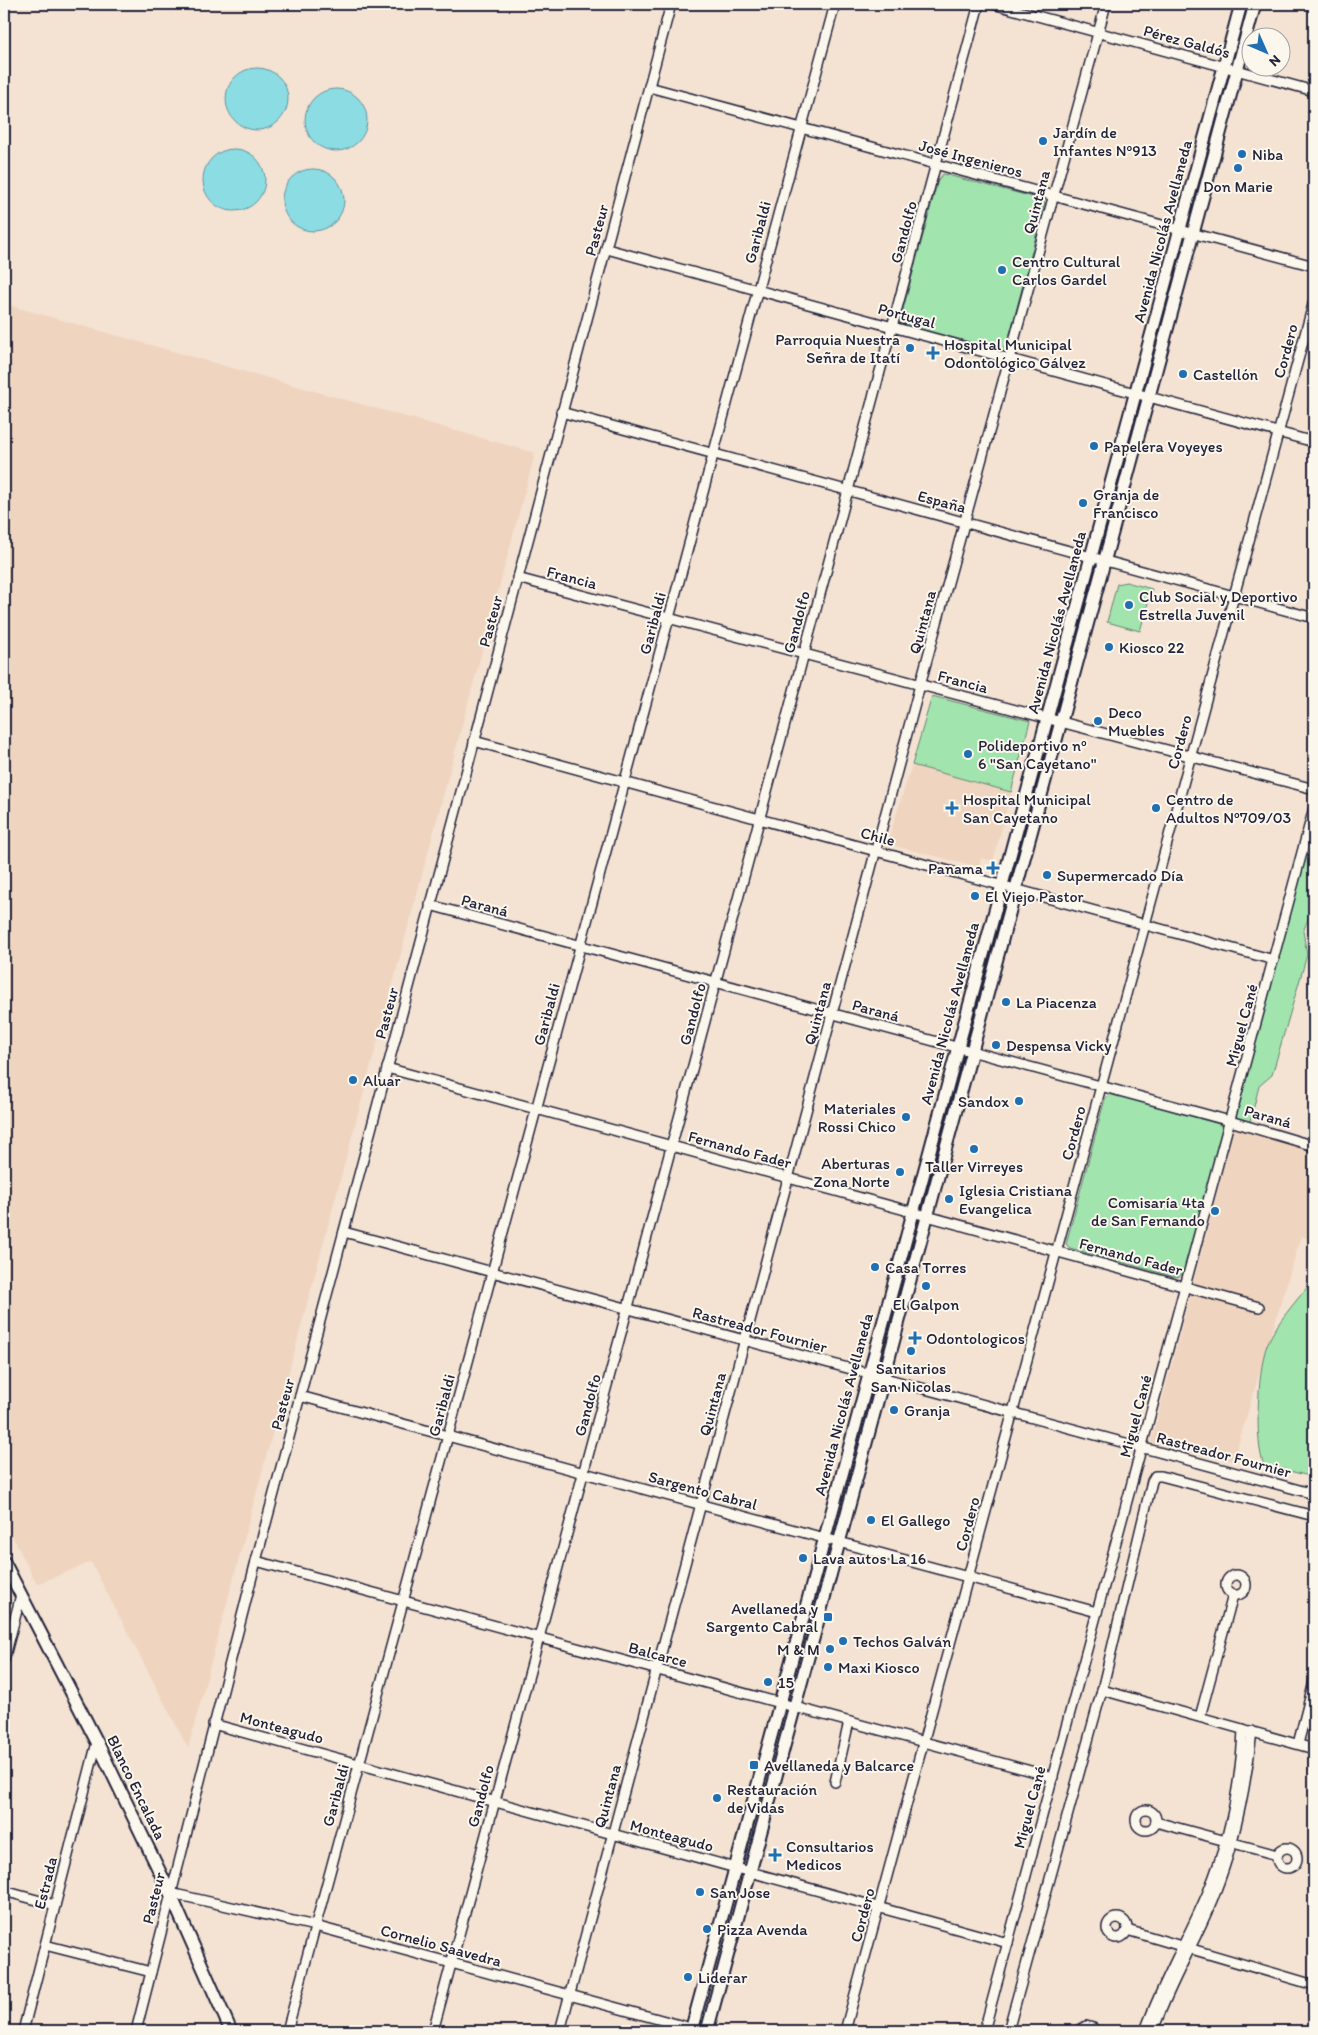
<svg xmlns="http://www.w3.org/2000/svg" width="1318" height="2035" font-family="Itim,sans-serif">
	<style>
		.built { fill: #efd4bf }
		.green { fill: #a2e4ae; stroke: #628374 }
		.water { fill: #8cdde3; stroke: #6292a0 }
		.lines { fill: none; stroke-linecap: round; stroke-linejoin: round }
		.street-casing { stroke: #22223b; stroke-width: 12 }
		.secondary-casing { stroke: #22223b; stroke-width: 15 }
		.street { stroke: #fbf7ec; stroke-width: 9 }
		.secondary { stroke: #fbf7ec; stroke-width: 11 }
		.poi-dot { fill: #1f6fb2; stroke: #fbf7ec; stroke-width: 2 }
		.labels { text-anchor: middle; stroke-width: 4; stroke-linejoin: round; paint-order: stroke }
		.street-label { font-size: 16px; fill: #22223b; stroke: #fbf7ec }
		.poi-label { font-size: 16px; fill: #22223b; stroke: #fbf7ec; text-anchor: start }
	</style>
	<rect width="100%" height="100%" fill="#f4e2d2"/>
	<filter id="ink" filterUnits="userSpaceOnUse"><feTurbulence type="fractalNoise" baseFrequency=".02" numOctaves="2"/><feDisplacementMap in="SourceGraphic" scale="10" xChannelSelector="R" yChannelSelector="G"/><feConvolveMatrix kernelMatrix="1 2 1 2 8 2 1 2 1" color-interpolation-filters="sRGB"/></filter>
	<g filter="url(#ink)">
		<g class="built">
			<polygon points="4,304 535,453 188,1748 91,1562 37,1584 4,1520"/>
			<polygon points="912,765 1011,792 993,861 981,858 979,867 887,844"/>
			<polygon points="1234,1128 1314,1150 1314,1240 1301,1236 1233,1461 1151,1443"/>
		</g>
		<g class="green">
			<polygon points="943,174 1041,199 1045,202 1007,345 1005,348 998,351 907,326 902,321 901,317 938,180"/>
			<polygon points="1126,582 1152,589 1140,631 1107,622 1117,584"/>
			<polygon points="932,696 1030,721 1011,792 912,765"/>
			<polygon points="1314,811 1314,906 1303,931 1307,955 1272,1075 1259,1086 1249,1126 1230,1121"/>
			<polygon points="1110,1093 1219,1124 1223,1129 1185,1270 1180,1276 1175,1277 1070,1248 1066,1244 1105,1099"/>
			<path d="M1314 1279V1477L1264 1465C1254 1443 1258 1372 1266 1348 1273 1326 1299 1298 1314 1279Z"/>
		</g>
		<g class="water">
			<circle cx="257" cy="99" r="31"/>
			<circle cx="336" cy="120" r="31"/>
			<circle cx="234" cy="180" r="31"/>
			<circle cx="313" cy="200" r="31"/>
		</g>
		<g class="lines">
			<g class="street-casing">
				<g id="street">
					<polyline points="993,4 1314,91"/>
					<polyline points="649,87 1314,266"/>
					<polyline points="607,249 1314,442"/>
					<polyline points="561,412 1314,618"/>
					<polyline points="517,578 1314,789"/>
					<polyline points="474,741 1274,960"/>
					<polyline points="430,905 1230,1121 1314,1146"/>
					<polyline points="387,1068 1259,1307"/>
					<polyline points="344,1232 1314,1494"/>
					<polyline points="300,1396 1097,1612"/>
					<polyline points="256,1561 1053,1777"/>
					<circle cx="1236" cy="1585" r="10"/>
					<polyline points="4,1660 21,1595"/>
					<polyline points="1102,1690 1314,1749"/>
					<polyline points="1200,1717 1233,1595"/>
					<polyline points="213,1724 1008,1943"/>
					<polyline points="1298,1744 1314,1682"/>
					<polyline points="835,1782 849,1722"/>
					<circle cx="1146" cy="1820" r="10"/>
					<polyline points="1156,1822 1277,1855"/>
					<circle cx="1287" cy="1858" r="10"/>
					<polyline points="4,1891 55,1905"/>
					<polyline points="170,1893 315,1926 702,2031"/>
					<circle cx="1117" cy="1928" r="10"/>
					<polyline points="1127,1930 1314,1985"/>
					<polyline points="45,1945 151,1972"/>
					<polyline points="23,2031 97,1742"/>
					<polyline points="136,2031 256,1561 671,4"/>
					<polyline points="287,2031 835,4"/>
					<polyline points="433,2031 979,4"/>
					<polyline points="560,2031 920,685 1106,4"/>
					<polyline points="845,2031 1314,301"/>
					<polyline points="984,2031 1314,808"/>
					<polyline points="1008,2031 1102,1690 1152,1481 1155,1476 1161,1476 1314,1516"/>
					<polyline points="1078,2031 1086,2026 1093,2028 1096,2031"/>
					<path d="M1145 2031C1162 1983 1188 1939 1208 1892 1229 1841 1241 1783 1243 1729"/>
					<path d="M1153 2031C1169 1984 1196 1941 1214 1895 1235 1843 1246 1787 1252 1731"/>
				</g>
			</g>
			<g class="secondary-casing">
				<g id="secondary">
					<polyline points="4,1562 97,1742 170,1893 231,2031"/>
					<polyline points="691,2031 1241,4"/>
					<polyline points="707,2031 1255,4"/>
				</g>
			</g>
			<use href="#street" class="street"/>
			<use href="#secondary" class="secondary"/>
		</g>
	</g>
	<g class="poi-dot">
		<circle cx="1043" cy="141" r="5"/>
		<circle cx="1242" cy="154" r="5"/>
		<circle cx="1238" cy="168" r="5"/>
		<circle cx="1002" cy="270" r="5"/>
		<circle cx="910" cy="348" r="5"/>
		<path d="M930.5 345.5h5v5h5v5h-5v5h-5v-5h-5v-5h5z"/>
		<circle cx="1183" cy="374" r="5"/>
		<circle cx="1094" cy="446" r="5"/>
		<circle cx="1083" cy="503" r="5"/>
		<circle cx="1129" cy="605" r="5"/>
		<circle cx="1109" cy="647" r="5"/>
		<circle cx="1098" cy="721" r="5"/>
		<circle cx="968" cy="754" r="5"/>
		<path d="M949.5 800.5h5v5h5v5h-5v5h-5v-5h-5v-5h5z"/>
		<circle cx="1156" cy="808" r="5"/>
		<path d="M990.5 860.5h5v5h5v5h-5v5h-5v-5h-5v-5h5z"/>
		<circle cx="1047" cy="875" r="5"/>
		<circle cx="975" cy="896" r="5"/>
		<circle cx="1006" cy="1002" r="5"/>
		<circle cx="996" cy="1045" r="5"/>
		<circle cx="353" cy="1080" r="5"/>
		<circle cx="1019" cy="1101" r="5"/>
		<circle cx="906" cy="1117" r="5"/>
		<circle cx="974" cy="1149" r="5"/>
		<circle cx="900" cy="1172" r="5"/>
		<circle cx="949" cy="1199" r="5"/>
		<circle cx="1215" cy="1211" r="5"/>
		<circle cx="875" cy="1267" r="5"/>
		<circle cx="926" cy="1286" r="5"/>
		<path d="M912.5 1330.5h5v5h5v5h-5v5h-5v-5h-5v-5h5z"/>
		<circle cx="911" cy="1351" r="5"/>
		<circle cx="894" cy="1410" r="5"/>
		<circle cx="871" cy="1520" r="5"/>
		<circle cx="803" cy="1558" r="5"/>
		<rect x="823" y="1612" width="10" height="10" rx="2.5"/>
		<circle cx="843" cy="1641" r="5"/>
		<circle cx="830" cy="1649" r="5"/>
		<circle cx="828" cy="1667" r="5"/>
		<circle cx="768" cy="1682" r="5"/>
		<rect x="749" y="1760" width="10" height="10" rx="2.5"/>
		<circle cx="717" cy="1798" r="5"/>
		<path d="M772.5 1847.5h5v5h5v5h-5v5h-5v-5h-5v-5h5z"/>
		<circle cx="700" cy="1892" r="5"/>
		<circle cx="707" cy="1929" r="5"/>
		<circle cx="688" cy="1977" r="5"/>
	</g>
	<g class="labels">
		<g class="street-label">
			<text transform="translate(1187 41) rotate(15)" y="6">Pérez Galdós</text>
			<text transform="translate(971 158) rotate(15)" y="6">José Ingenieros</text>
			<text transform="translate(1036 202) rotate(-75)" y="6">Quintana</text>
			<text transform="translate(596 230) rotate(-75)" y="6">Pasteur</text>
			<text transform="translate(1162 231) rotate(-75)" y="6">Avenida Nicolás Avellaneda</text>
			<text transform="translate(757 232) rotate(-75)" y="6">Garibaldi</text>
			<text transform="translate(903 232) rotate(-75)" y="6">Gandolfo</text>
			<text transform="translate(907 315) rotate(15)" y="6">Portugal</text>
			<text transform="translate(1285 351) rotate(-75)" y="6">Cordero</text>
			<text transform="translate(942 501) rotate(15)" y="6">España</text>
			<text transform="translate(572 577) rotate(15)" y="6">Francia</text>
			<text transform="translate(490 621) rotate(-75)" y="6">Pasteur</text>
			<text transform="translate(796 622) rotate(-75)" y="6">Gandolfo</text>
			<text transform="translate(922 622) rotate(-75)" y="6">Quintana</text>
			<text transform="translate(1056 622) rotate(-75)" y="6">Avenida Nicolás Avellaneda</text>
			<text transform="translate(652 623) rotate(-75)" y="6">Garibaldi</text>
			<text transform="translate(963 681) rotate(15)" y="6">Francia</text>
			<text transform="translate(1179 742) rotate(-75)" y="6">Cordero</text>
			<text transform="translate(878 836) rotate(15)" y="6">Chile</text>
			<text transform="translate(485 905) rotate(15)" y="6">Paraná</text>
			<text transform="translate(876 1010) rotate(15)" y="6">Paraná</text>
			<text transform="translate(386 1013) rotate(-75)" y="6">Pasteur</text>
			<text transform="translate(817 1013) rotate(-75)" y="6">Quintana</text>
			<text transform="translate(949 1013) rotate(-75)" y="6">Avenida Nicolás Avellaneda</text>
			<text transform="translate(546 1014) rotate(-75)" y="6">Garibaldi</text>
			<text transform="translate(692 1014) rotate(-75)" y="6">Gandolfo</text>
			<text transform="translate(1241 1025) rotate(-75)" y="6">Miguel Cané</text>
			<text transform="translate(1268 1116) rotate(16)" y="6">Paraná</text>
			<text transform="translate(1073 1133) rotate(-75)" y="6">Cordero</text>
			<text transform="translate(740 1149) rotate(15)" y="6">Fernando Fader</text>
			<text transform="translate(1131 1256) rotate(15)" y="6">Fernando Fader</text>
			<text transform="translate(760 1329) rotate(15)" y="6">Rastreador Fournier</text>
			<text transform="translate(282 1404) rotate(-75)" y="6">Pasteur</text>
			<text transform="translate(712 1404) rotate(-75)" y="6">Quintana</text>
			<text transform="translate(843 1404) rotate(-75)" y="6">Avenida Nicolás Avellaneda</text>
			<text transform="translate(441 1405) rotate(-75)" y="6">Garibaldi</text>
			<text transform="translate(587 1405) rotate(-75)" y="6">Gandolfo</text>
			<text transform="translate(1135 1416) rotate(-75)" y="6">Miguel Cané</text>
			<text transform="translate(1224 1454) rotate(15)" y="6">Rastreador Fournier</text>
			<text transform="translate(703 1490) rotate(15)" y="6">Sargento Cabral</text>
			<text transform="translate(967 1524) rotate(-75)" y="6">Cordero</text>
			<text transform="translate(658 1654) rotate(15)" y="6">Balcarce</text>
			<text transform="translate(282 1727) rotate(15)" y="6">Monteagudo</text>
			<text transform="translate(137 1787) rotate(64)" y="6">Blanco Encalada</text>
			<text transform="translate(335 1795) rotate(-75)" y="6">Garibaldi</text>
			<text transform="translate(480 1796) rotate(-75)" y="6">Gandolfo</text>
			<text transform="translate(607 1796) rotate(-75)" y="6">Quintana</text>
			<text transform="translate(1029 1807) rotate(-75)" y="6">Miguel Cané</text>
			<text transform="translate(672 1835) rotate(15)" y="6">Monteagudo</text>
			<text transform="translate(45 1883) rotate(-76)" y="6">Estrada</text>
			<text transform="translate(153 1898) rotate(-76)" y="6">Pasteur</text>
			<text transform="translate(862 1915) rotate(-75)" y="6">Cordero</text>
			<text transform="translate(441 1945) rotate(15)" y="6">Cornelio Saavedra</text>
		</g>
		<g class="poi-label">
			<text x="1053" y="138">Jardín de<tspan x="1053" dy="18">Infantes Nº913</tspan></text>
			<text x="1252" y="160">Niba</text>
			<text x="1238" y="192" text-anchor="middle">Don Marie</text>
			<text x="1012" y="267">Centro Cultural<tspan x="1012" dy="18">Carlos Gardel</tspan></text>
			<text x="900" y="345" text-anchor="end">Parroquia Nuestra<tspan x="900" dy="18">Señra de Itatí</tspan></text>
			<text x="944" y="350">Hospital Municipal<tspan x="944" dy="18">Odontológico Gálvez</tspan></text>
			<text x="1193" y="380">Castellón</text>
			<text x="1104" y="452">Papelera Voyeyes</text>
			<text x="1093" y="500">Granja de<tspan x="1093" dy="18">Francisco</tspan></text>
			<text x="1139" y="602">Club Social y Deportivo<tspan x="1139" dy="18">Estrella Juvenil</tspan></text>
			<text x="1119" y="653">Kiosco 22</text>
			<text x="1108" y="718">Deco<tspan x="1108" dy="18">Muebles</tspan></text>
			<text x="978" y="751">Polideportivo nº<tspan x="978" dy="18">6 "San Cayetano"</tspan></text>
			<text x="963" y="805">Hospital Municipal<tspan x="963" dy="18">San Cayetano</tspan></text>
			<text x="1166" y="805">Centro de<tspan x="1166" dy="18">Adultos Nº709/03</tspan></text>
			<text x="983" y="874" text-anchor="end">Panama</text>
			<text x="1057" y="881">Supermercado Día</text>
			<text x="985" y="902">El Viejo Pastor</text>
			<text x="1016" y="1008">La Piacenza</text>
			<text x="1006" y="1051">Despensa Vicky</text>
			<text x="363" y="1086">Aluar</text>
			<text x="1009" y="1107" text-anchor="end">Sandox</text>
			<text x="896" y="1114" text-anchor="end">Materiales<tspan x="896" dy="18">Rossi Chico</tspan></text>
			<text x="890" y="1169" text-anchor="end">Aberturas<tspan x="890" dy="18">Zona Norte</tspan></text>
			<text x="974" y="1172" text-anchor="middle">Taller Virreyes</text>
			<text x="959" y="1196">Iglesia Cristiana<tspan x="959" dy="18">Evangelica</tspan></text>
			<text x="1205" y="1208" text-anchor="end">Comisaría 4ta<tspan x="1205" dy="18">de San Fernando</tspan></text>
			<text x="885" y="1273">Casa Torres</text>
			<text x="926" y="1310" text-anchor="middle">El Galpon</text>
			<text x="926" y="1344">Odontologicos</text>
			<text x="911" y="1374" text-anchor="middle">Sanitarios<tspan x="911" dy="18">San Nicolas</tspan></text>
			<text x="904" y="1416">Granja</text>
			<text x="881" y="1526">El Gallego</text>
			<text x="813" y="1564">Lava autos La 16</text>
			<text x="818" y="1614" text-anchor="end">Avellaneda y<tspan x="818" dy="18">Sargento Cabral</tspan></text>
			<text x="853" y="1647">Techos Galván</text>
			<text x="820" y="1655" text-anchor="end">M &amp; M</text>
			<text x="838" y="1673">Maxi Kiosco</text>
			<text x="778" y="1688">15</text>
			<text x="764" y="1771">Avellaneda y Balcarce</text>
			<text x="727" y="1795">Restauración<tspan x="727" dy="18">de Vidas</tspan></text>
			<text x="786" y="1852">Consultarios<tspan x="786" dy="18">Medicos</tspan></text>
			<text x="710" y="1898">San Jose</text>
			<text x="717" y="1935">Pizza Avenda</text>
			<text x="698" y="1983">Liderar</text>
		</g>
	</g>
	<rect width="1318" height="2035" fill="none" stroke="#fbf7ec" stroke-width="20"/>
	<rect x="10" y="10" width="1298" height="2015" fill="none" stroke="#22223b" stroke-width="2" filter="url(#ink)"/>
	<g transform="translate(1266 52) rotate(135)"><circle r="24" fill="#fbf7ec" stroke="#a4a2a5"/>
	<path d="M0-4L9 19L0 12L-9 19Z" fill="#1f6fb2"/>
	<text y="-8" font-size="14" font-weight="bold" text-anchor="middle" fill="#22223b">N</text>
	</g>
</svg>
